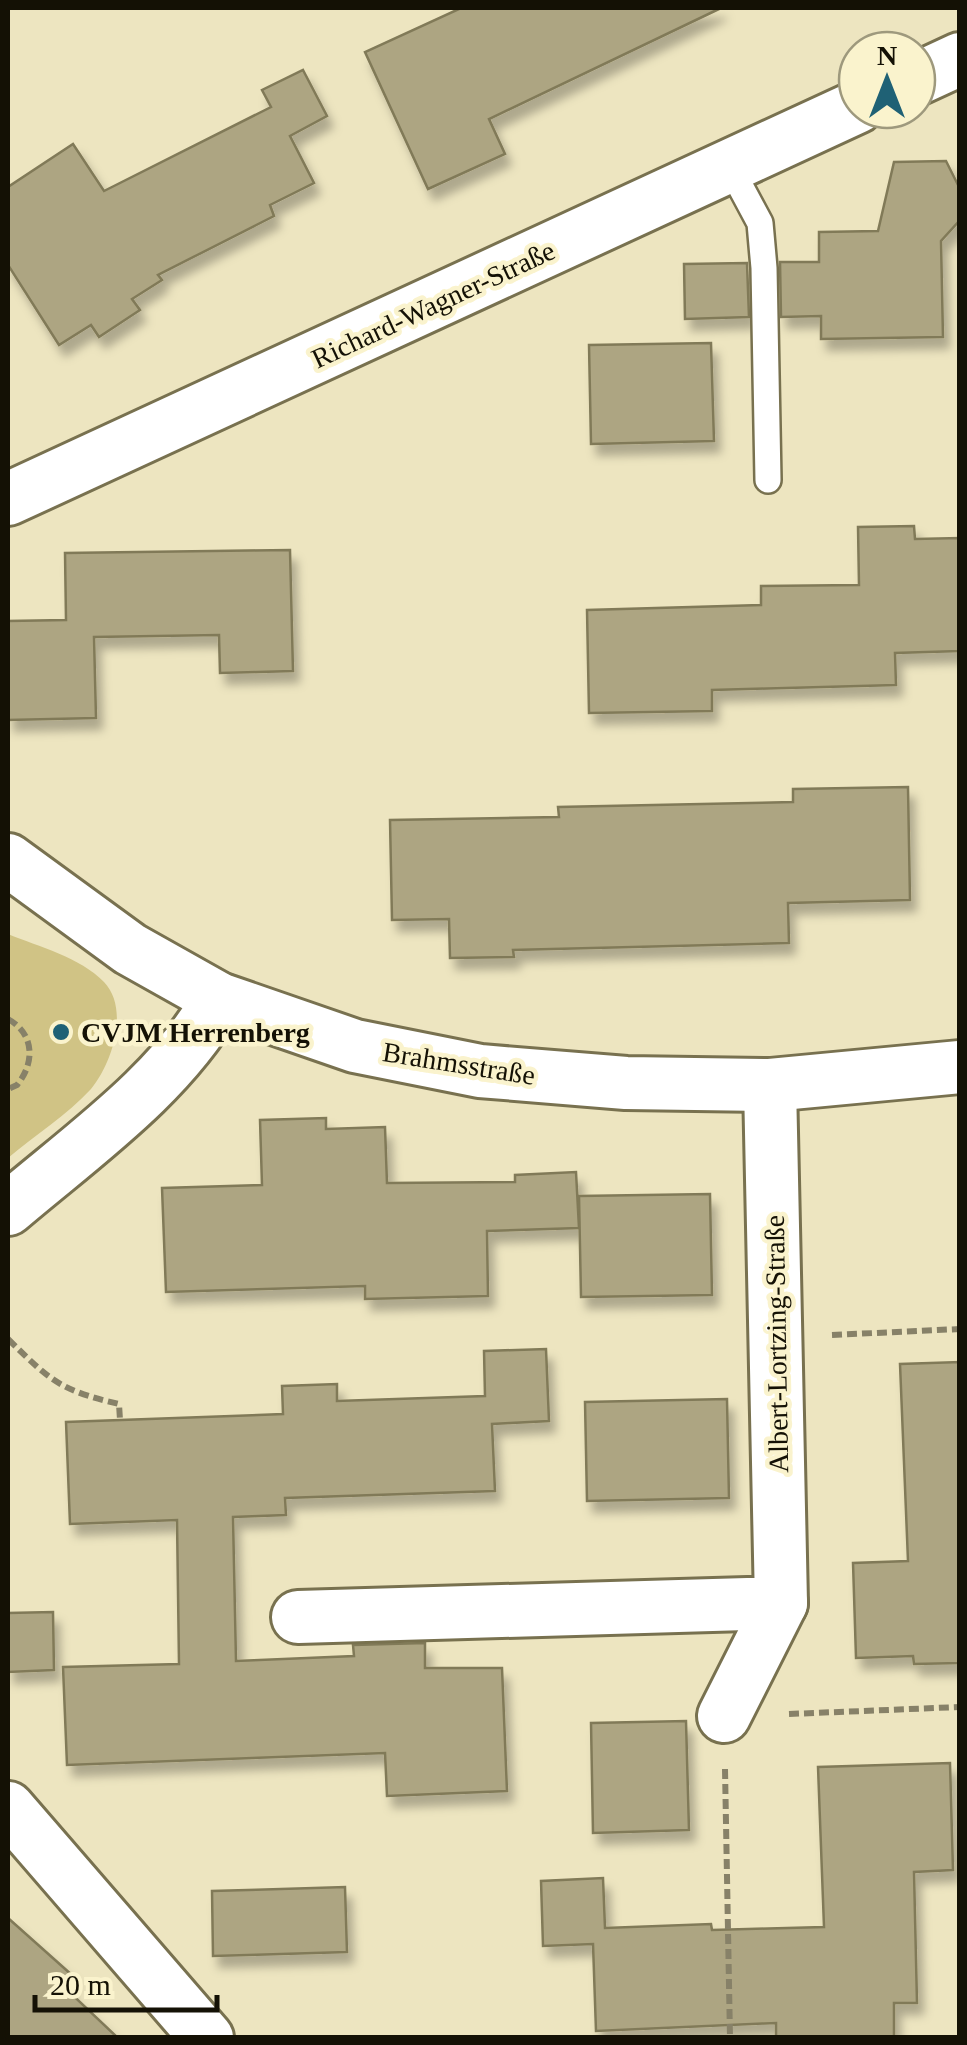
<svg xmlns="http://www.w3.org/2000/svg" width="967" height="2045" font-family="'Times New Roman',serif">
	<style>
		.green { fill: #d0c385 }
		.building { fill: #ada582; stroke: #817a58; stroke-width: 2.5; filter: url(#shadow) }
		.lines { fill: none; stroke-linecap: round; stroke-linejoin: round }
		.lane-casing { stroke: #78714f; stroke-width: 30 }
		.street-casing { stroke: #78714f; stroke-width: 58 }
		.path { stroke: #878168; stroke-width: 6; stroke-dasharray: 10 5; stroke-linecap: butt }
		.lane { stroke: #fff; stroke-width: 25 }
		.street { stroke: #fff; stroke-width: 52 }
		.poi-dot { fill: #1f6175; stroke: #faf3cd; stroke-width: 4 }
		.labels { text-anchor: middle; stroke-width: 9; stroke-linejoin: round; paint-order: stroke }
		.street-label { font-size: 28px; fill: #141105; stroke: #faf3cd }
		.poi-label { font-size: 28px; font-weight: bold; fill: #141105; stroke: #faf3cd; text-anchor: start }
	</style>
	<defs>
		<filter id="shadow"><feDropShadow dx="6" dy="11" stdDeviation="5" flood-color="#0004"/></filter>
	</defs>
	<rect width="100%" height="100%" fill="#ede5c0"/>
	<path class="green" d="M8 934C39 947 80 957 104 982 130 1009 112 1064 91 1089 67 1115 34 1136 8 1158Z"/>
	<g class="building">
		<polygon points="461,8 721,8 489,119 505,154 428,189 365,52"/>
		<polygon points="303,70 327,116 290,136 314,183 270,205 274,216 158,275 162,280 132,299 140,310 99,337 91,325 59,345 8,265 8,187 73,144 104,191 271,107 262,90"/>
		<polygon points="946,161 960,189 960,220 941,241 943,337 821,339 821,316 781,317 780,262 819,262 819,232 878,231 894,162"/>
		<polygon points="747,263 749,317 685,319 684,264"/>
		<polygon points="711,343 714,441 591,444 589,345"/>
		<polygon points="914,526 915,539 960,538 960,651 895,653 896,685 712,690 712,711 589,713 587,610 761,605 761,586 859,585 858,527"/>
		<polygon points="290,550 293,671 220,673 219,635 94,637 96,718 8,720 8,621 66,620 65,553"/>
		<polygon points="908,787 910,900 788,903 789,943 513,950 514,957 450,958 449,919 392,920 390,820 559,817 558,807 793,802 793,789"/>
		<polygon points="326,1118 326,1129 385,1127 387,1183 515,1182 515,1175 576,1172 579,1228 487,1231 488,1296 365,1299 365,1286 166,1292 162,1188 262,1185 260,1120"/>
		<polygon points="710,1194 712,1295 581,1297 579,1196"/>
		<polygon points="546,1349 549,1421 492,1424 495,1491 285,1498 286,1515 233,1517 236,1661 354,1656 353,1645 425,1643 425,1668 502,1668 507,1791 387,1796 385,1753 67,1765 63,1667 179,1664 177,1520 70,1524 66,1422 283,1414 282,1386 337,1384 337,1401 485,1396 484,1351"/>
		<polygon points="960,1362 960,1663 914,1664 913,1656 856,1658 853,1563 908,1561 900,1364"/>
		<polygon points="727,1399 729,1498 587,1501 585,1402"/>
		<polygon points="53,1612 54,1670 8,1672 8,1613"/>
		<polygon points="686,1721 689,1830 593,1833 591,1723"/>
		<polygon points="950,1763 953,1870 914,1872 917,2003 894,2003 894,2038 776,2038 776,2023 596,2031 593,1944 543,1946 541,1881 603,1878 605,1928 711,1924 712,1930 824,1927 818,1767"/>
		<polygon points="345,1887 347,1952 213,1956 212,1891"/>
		<polygon points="8,1918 73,1976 64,1987 118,2038 8,2038"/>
	</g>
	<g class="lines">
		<g class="lane-casing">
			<polyline id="lane" points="730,167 760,223 764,268 768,480"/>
		</g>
		<g class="street-casing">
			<g id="street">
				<polyline points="917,79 960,59"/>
				<polyline points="8,499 857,107"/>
				<polyline points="8,860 130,949 219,999 355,1046 480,1071 626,1083 770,1085 960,1067"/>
				<path d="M8 1209C83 1145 170 1085 219 999"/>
				<polyline points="298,1617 781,1603 770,1085"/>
				<polyline points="724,1716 781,1603"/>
				<polyline points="8,1808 207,2038"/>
			</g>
		</g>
		<g class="path">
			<path d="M8 1019C35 1034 35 1063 17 1085L8 1089"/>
			<polyline points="832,1335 960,1329"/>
			<path d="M8 1339C51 1381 59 1390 119 1404L120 1420"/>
			<polyline points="789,1714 960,1707"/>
			<polyline points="725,1769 730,2038"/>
		</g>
		<use href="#lane" class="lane"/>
		<use href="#street" class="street"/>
	</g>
	<circle class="poi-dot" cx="61" cy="1032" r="10"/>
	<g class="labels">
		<g class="street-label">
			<text transform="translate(433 304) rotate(-25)" y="10">Richard-Wagner-Straße</text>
			<text transform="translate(459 1063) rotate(9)" y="10">Brahmsstraße</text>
			<text transform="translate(776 1344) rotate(-91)" y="10">Albert-Lortzing-Straße</text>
		</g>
		<g class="poi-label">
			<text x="81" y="1042">CVJM Herrenberg</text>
		</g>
	</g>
	<rect width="967" height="2045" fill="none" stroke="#141105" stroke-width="20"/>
	<g transform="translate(887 80)"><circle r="48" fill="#faf3cd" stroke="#9e997d" stroke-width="2.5"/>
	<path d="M0-8L18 38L0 25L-18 38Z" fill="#1f6175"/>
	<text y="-15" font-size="28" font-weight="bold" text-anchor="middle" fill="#141105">N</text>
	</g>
	<path d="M35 1995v15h182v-15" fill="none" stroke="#141105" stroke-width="5"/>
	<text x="50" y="1995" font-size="30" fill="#141105" stroke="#faf3cd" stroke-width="8" paint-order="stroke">20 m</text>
</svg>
